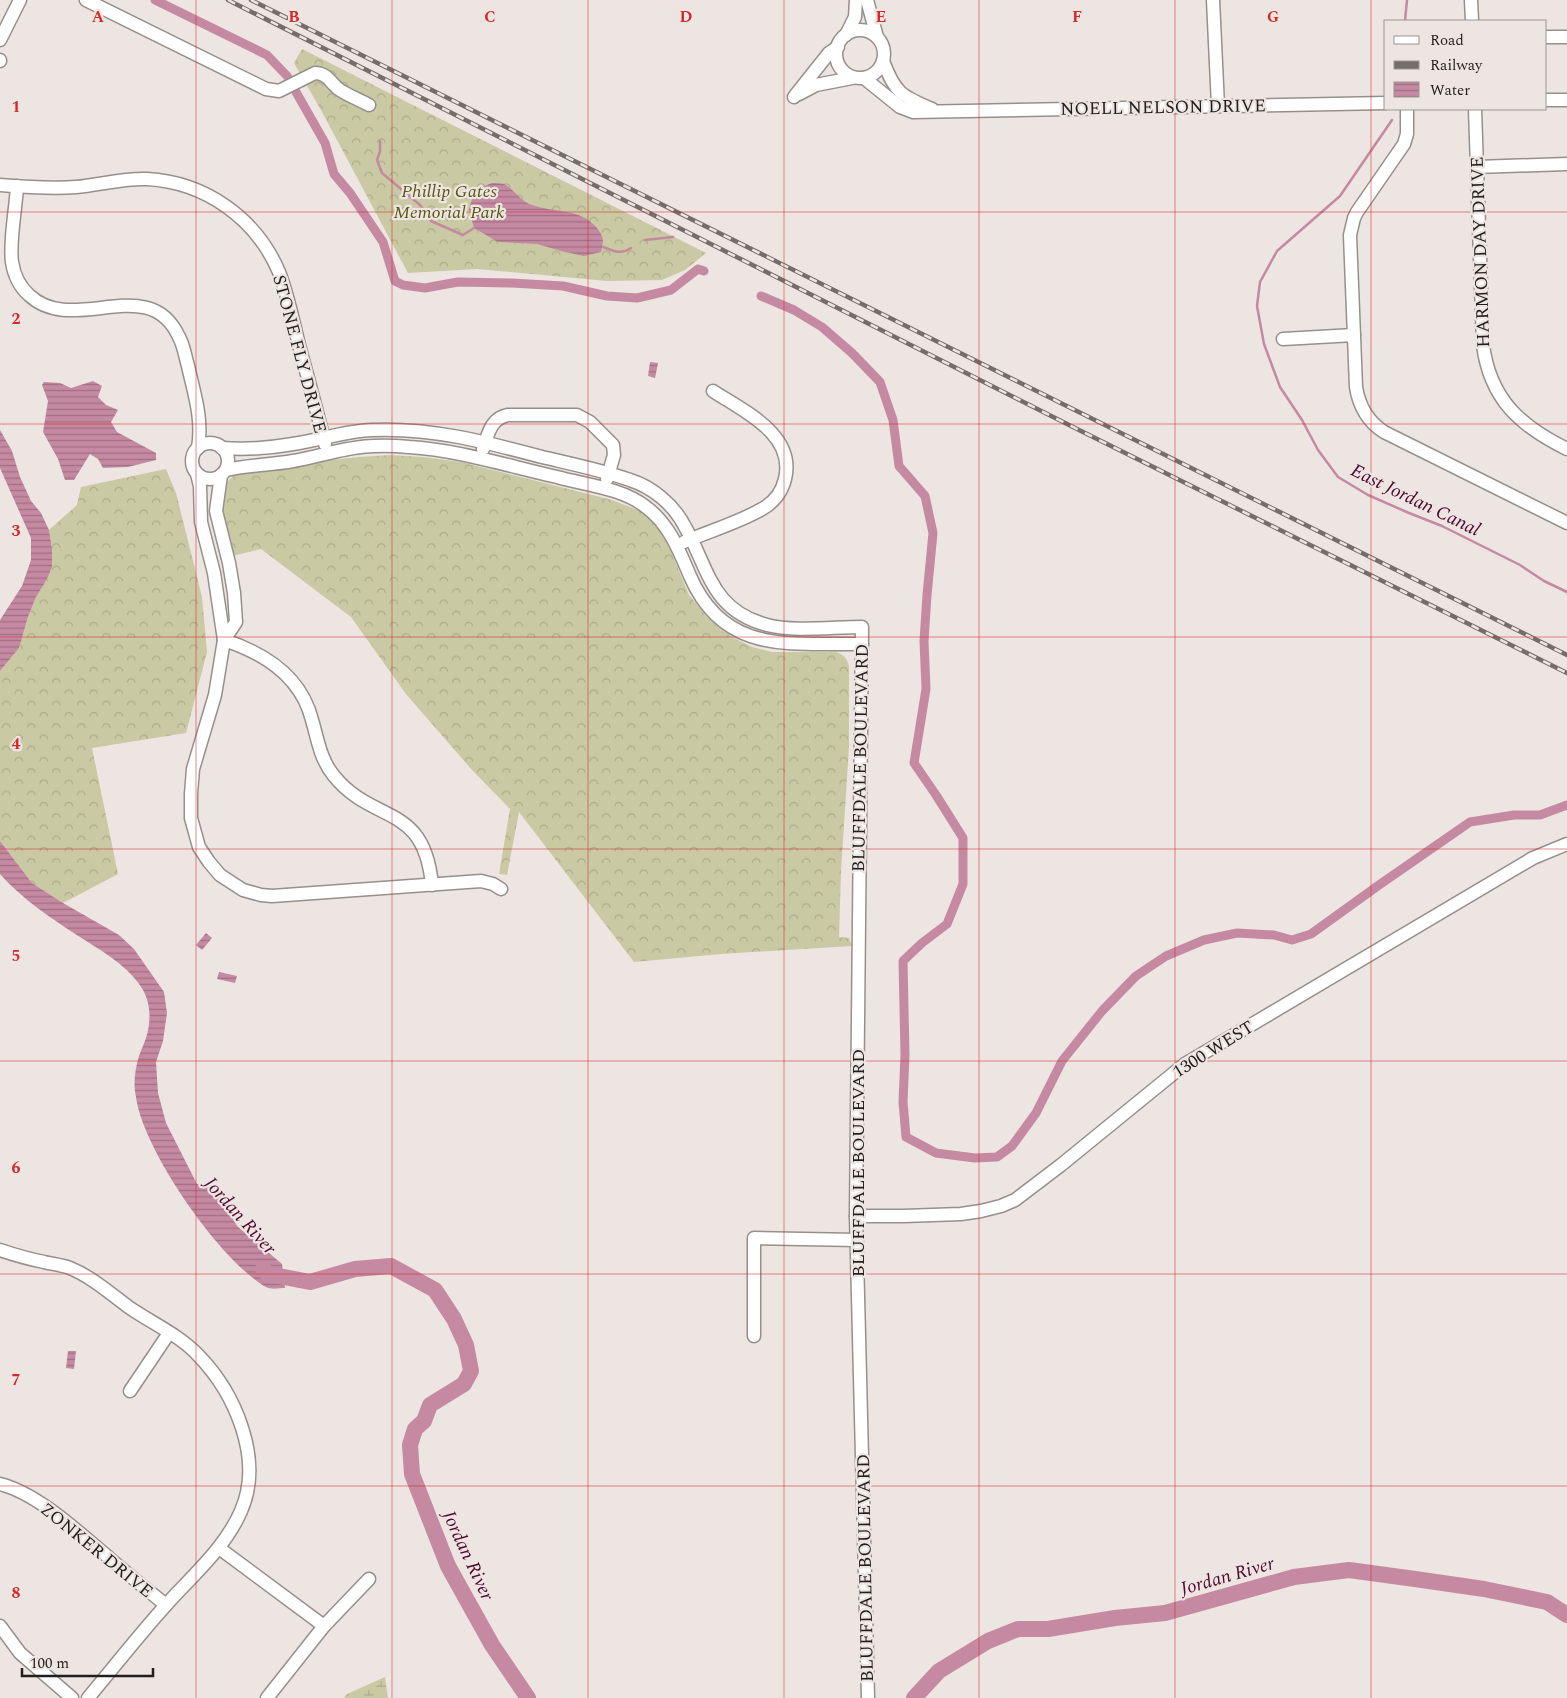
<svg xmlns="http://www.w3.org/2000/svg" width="1567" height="1698" font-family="Spectral,serif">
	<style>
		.forest { fill: url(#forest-crowns) }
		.wetland { fill: url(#wetland-marsh) }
		.water { fill: url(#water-rules) }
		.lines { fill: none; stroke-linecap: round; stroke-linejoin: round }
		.stream { stroke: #c589a2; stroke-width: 2.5 }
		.canal { stroke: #c589a2; stroke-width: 9 }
		.river { stroke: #c589a2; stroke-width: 16 }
		.minor-casing { stroke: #978f8b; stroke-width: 15 }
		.minor { stroke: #fff; stroke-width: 12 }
		.rail-casing { stroke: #736e6c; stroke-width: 4.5 }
		.rail { stroke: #ede5e1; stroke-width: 2.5; stroke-dasharray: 8; stroke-linecap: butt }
		.grid { fill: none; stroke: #d62828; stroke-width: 1; stroke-opacity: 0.55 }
		.labels { text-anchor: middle; stroke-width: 4.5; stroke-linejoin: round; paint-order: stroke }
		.street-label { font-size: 18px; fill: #211f1d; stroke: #ede5e1 }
		.park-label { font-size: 18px; font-style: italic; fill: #5a5811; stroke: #ede5e1 }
		.water-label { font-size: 19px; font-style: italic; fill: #510831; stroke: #ede5e1 }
		.grid-label { font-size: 16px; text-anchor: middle; font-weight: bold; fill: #d62828; stroke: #ede5e1; stroke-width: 4.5; stroke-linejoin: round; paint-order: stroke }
	</style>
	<defs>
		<pattern id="forest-crowns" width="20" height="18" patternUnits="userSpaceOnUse" patternTransform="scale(1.25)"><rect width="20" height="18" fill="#c9c9a3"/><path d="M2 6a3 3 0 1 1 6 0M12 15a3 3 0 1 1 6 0" fill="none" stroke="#acac8c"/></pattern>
		<pattern id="wetland-marsh" width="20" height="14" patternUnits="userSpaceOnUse" patternTransform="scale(1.25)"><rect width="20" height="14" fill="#c9c9a3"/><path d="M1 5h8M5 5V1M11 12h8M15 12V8" fill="none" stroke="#acac8c"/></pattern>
		<pattern id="water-rules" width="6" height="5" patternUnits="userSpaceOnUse" patternTransform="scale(1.25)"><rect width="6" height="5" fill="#c589a2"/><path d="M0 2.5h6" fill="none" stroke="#a06f83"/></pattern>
	</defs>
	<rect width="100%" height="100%" fill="#ede5e1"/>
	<g class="forest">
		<polygon points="302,49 706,253 685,270 662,280 607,281 477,269 408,273 322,112 294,63"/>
		<path d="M390 455 423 457 461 462 612 500 640 511 663 532 689 595 707 617 719 628 734 638 752 647 772 652H836C844 655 847 658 849 666V747L841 871 839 937 849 938 852 946 721 954 634 962 519 812 507 875 499 874 510 809 472 770 406 694 351 617 261 549 232 556C227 534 210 487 237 474L290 468 330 460 359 457Z"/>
		<polygon points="166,469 176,493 202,597 207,652 186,733 92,748 118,874 63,903 32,883 0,841 0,671 19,648 28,617 36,597 46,581 52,549 49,530 77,505 81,487"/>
	</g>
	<polygon class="wetland" points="385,1677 388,1698 344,1698 347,1694"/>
	<g class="water">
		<path d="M492 183C496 183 501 183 504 184 514 189 521 202 532 205 554 213 580 208 596 227 604 236 604 241 601 252L584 256 561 251 537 244 498 242 474 228 469 209 475 190Z"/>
		<polygon points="650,362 658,363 655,378 648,376"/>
		<polygon points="93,381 102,386 98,397 106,405 118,410 111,422 117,432 156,453 156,460 128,467 103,468 98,459 90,454 74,480 65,480 58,459 43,432 48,401 42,385 44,382 60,383 71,388"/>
		<polygon points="0,430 12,451 20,477 31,501 41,513 49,530 52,549 52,567 46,581 36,597 28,617 19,648 0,671 0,620 22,586 31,560 31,538 0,468"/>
		<path d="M0 841 32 883 63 903 119 935 134 949 164 992 167 1013 163 1041 156 1062 158 1093 166 1123 197 1184 216 1188 237 1226 282 1264 285 1288C279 1288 271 1290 266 1287 220 1261 143 1150 136 1097 133 1084 135 1069 139 1056 141 1050 144 1044 146 1038 151 1023 151 1004 143 990 129 966 103 952 80 937 52 919 22 899 0 874Z"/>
		<polygon points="206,933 212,938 202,950 196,945"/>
		<polygon points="219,972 237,976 235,983 217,979"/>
		<polygon points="68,1351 76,1351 74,1369 66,1368"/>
	</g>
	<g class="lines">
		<g class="stream">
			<polyline points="1405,21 1407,0"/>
			<polyline points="1392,120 1340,196 1277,251 1260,282 1257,306 1264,344 1280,387 1302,420 1318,450 1338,477 1368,495 1409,513 1442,526 1520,565 1544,581 1567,592"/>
			<polyline points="380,141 380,151 377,160 382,173 420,205 431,221 463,235 474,228"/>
			<polyline points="645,240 673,237"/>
			<path d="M603 247C613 251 621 255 631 248"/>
		</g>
		<g class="canal">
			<polyline points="155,0 267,55 288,77"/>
			<polyline points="296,92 325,143 334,174 350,193 383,242 395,281 403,285 425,288 458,282 512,283 563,286 607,296 637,298 671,290 698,269 704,271"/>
			<polyline points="761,296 794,310 822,327 852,353 880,382 893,420 899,466 925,496 933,533 927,595 924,641 926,689 914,763 936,795 963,838 963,884 947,924 922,943 903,961 905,1055 903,1102 906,1137 936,1153 975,1158 997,1157 1012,1146 1036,1113 1062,1061 1102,1011 1136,976 1166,956 1204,940 1237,933 1274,935 1292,940 1311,934 1379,885 1470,822 1514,815 1540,815 1567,805"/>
		</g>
		<g class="river">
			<polyline points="263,1269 268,1274 310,1282 355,1269 391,1266 435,1290 454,1319 466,1345 471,1371 464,1384 430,1405 424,1421 415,1429 410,1445 412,1474 448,1566 492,1645 528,1698"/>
			<polyline points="914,1698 939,1671 988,1641 1018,1629 1048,1629 1115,1618 1165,1613 1294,1577 1349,1570 1415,1579 1484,1589 1547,1602 1567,1615"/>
		</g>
		<g class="minor-casing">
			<g id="minor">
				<path d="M86 0 266 89 279 91 315 73C328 73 331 84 340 90 349 96 360 100 369 105"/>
				<polyline points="867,0 877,37"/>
				<polyline points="1213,0 1218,106"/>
				<polyline points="1471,0 1472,21"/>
				<circle cx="860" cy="54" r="24"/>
				<polyline points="846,35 855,17 856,0"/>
				<polyline points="1546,37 1567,37"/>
				<polyline points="0,40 20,0"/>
				<polyline points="0,60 0,61"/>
				<path d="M883 61C895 93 901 96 932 109"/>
				<polyline points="864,78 900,107 913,112 1386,103"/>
				<polyline points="799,94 816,85 852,78"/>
				<polyline points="794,97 829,53 838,47"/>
				<polyline points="1546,100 1567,100"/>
				<path d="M1407 109V134L1404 144 1357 212 1354 218 1350 235 1356 387C1359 406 1367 421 1384 432L1567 523"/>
				<path d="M1475 109 1483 345C1490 399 1520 426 1567 449"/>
				<polyline points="1477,167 1567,164"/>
				<path d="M0 185C25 187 50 189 76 187 99 185 123 178 147 179 205 182 256 218 279 272 288 295 293 321 299 345 308 378 317 411 325 444"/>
				<path d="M17 186C16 208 9 242 12 262 14 275 20 287 29 295 73 337 149 271 179 337 184 346 185 356 188 366 194 393 203 419 198 448"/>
				<polyline points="1283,339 1354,335"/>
				<circle cx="210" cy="461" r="18"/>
				<path d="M222 448C246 450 270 448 293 444 320 440 345 431 371 430 430 427 486 442 542 457 572 464 602 470 630 480 652 487 673 504 684 525 709 568 710 610 767 625 794 632 833 627 862 627L856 1216 868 1698"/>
				<path d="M483 449C488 434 491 418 508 415H577L590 422 613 445 614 455 607 479"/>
				<path d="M226 470C248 465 271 465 293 461 312 458 330 452 348 449 368 445 389 445 409 447 459 450 508 466 557 477 586 485 622 488 646 507 669 524 679 550 690 576 724 655 790 643 862 644"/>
				<polyline points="197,474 200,486 201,522 214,573 224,640 215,695 193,769 191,794 191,818 199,847 209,862 220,875 243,890 261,895 272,896 481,881 493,884 501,889"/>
				<polyline points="221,475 216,511 229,563 234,593 236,622 224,640"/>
				<path d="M684 542C709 531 738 523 762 509 773 503 782 492 785 479 796 434 743 411 713 391"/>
				<path d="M224 640C264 653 301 676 312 720 318 740 320 759 334 776 374 825 424 802 432 885"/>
				<polyline points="856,1216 904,1216 961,1214 981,1211 1001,1206 1015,1200 1061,1165 1185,1064 1533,858 1567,844"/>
				<path d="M0 1250C15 1255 29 1259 44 1262 52 1264 62 1265 70 1268 92 1277 111 1294 130 1308 152 1323 179 1335 198 1355 235 1393 264 1459 241 1511 225 1548 193 1575 166 1605 139 1635 114 1667 88 1698"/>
				<polyline points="754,1336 754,1238 857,1240"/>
				<polyline points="130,1391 169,1333"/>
				<path d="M0 1484C37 1493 78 1532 107 1556 126 1573 146 1589 166 1605"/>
				<polyline points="219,1548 324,1626"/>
				<polyline points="0,1626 20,1653 72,1698"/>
				<polyline points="267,1698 324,1626 369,1579"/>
			</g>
		</g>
		<use href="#minor" class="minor"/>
		<g class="rail-casing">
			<g id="rail">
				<polyline points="228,0 1079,430 1567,673"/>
				<polyline points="251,0 1567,655"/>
			</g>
		</g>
		<use href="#rail" class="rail"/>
	</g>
	<path class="grid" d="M196 0V1698M392 0V1698M588 0V1698M784 0V1698M979 0V1698M1175 0V1698M1371 0V1698M0 212H1567M0 424H1567M0 637H1567M0 849H1567M0 1061H1567M0 1274H1567M0 1486H1567"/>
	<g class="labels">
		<g class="street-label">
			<text transform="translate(1163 107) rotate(-1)" y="6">NOELL NELSON DRIVE</text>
			<text transform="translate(1480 252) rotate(-92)" y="6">HARMON DAY DRIVE</text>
			<text transform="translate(300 354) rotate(75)" y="6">STONE FLY DRIVE</text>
			<text transform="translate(860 758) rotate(-89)" y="6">BLUFFDALE BOULEVARD</text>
			<text transform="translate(1213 1049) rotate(-32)" y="6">1300 WEST</text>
			<text transform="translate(858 1163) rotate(-90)" y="6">BLUFFDALE BOULEVARD</text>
			<text transform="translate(97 1550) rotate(39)" y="6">ZONKER DRIVE</text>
			<text transform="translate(865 1568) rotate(-91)" y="6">BLUFFDALE BOULEVARD</text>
		</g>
		<g class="park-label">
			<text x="449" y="197">Phillip Gates<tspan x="449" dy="21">Memorial Park</tspan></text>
		</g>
		<g class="water-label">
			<text transform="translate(1416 499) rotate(26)" y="7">East Jordan Canal</text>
			<text transform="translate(241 1215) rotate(48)" y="7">Jordan River</text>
			<text transform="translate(469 1555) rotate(65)" y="7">Jordan River</text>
			<text transform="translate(1227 1575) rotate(-16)" y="7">Jordan River</text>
		</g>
	</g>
	<g class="grid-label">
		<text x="98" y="22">A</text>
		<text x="294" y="22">B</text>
		<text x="490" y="22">C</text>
		<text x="686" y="22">D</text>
		<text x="881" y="22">E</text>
		<text x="1077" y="22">F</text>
		<text x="1273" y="22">G</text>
		<text x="16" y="112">1</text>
		<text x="16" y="324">2</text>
		<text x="16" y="536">3</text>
		<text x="16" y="749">4</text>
		<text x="16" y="961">5</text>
		<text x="16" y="1173">6</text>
		<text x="16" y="1385">7</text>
		<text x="16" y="1598">8</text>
	</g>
	<rect x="1384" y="20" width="162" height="90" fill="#ede5e1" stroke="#9b9693"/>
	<rect x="1394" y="36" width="25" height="8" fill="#ffffff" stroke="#9b9693"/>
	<text x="1430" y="45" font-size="15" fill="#211f1d">Road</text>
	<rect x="1394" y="61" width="25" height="8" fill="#736e6c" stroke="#9b9693"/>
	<text x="1430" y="70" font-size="15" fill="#211f1d">Railway</text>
	<rect x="1394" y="82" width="25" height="15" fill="url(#water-rules)" stroke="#9b9693"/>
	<text x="1430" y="95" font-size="15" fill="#211f1d">Water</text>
	<path d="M22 1668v8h131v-8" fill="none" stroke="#211f1d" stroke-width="2.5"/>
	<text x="30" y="1668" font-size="15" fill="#211f1d" stroke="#ede5e1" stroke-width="4" paint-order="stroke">100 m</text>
</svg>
